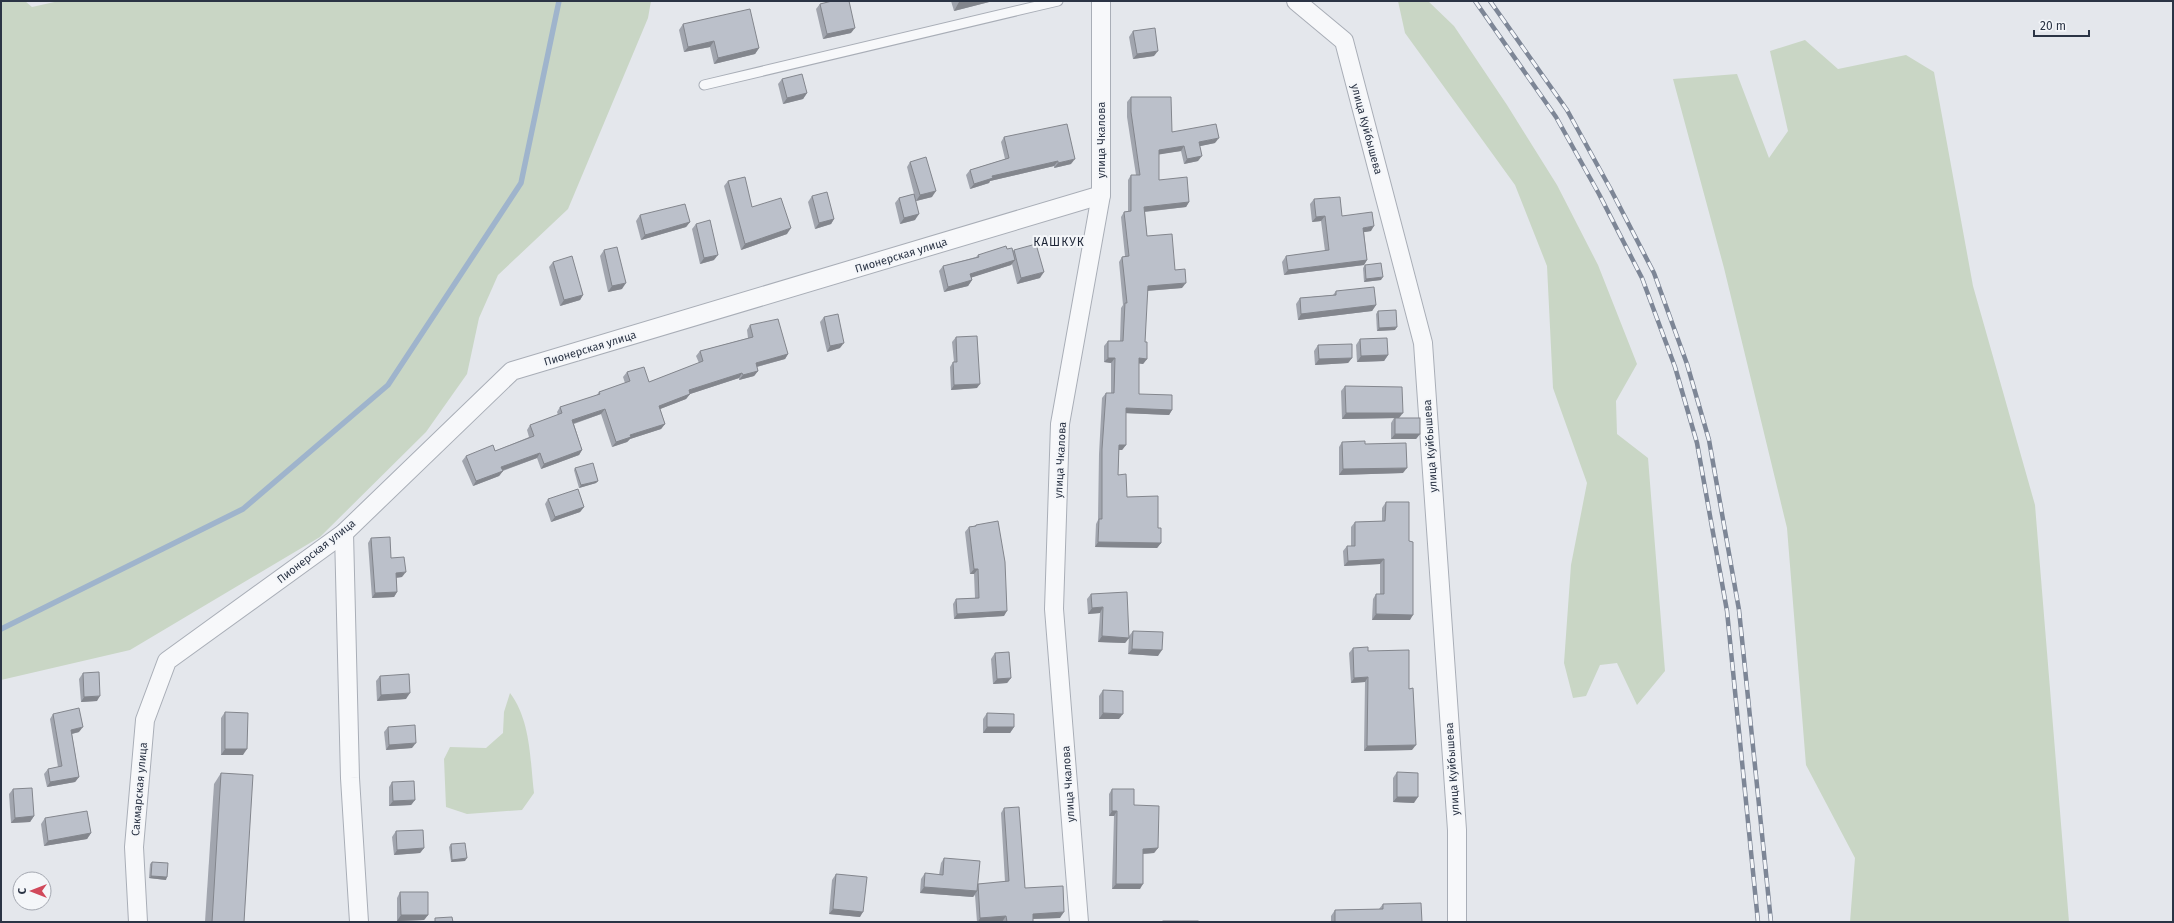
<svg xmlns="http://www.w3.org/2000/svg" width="2174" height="923" font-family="'Fira Sans',sans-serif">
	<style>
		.green { fill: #c9d6c5 }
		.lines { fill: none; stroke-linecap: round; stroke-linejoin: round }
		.stream { stroke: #9fb4cc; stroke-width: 5.5 }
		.service-casing { stroke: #a9aeb7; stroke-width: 11 }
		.minor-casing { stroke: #a9aeb7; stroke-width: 20 }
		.service { stroke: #f7f8fa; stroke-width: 9 }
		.minor { stroke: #f7f8fa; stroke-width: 18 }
		.rail-casing { stroke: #7d8696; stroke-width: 4.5 }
		.rail { stroke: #f4f6f9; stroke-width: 3; stroke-dasharray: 9; stroke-linecap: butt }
		.wall { fill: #a1a5ae }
		.shaded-wall { fill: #83868d }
		.building { fill: #bbc0ca; stroke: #83868d }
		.labels { text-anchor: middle; stroke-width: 4; stroke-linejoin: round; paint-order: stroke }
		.street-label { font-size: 11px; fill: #2b3445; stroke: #f4f6f9 }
		.neighbourhood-label { font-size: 12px; letter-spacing: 1px; fill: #1d2536; stroke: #f4f6f9 }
	</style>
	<rect width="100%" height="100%" fill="#e4e7ec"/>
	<g class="green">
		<polygon points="1,1 25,1 32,7 59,1 651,1 648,18 568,209 498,275 479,318 467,374 426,432 320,537 130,650 1,680"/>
		<polygon points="1398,1 1428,1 1454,26 1507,105 1557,185 1598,265 1637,364 1616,401 1617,434 1648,458 1665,671 1637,705 1617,663 1600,665 1586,696 1573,698 1564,663 1571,565 1587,483 1553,388 1547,266 1515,185 1405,33"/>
		<polygon points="1805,40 1838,69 1906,55 1934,72 1973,286 2035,505 2069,922 1850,922 1855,858 1806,765 1787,528 1724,268 1673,79 1737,74 1769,158 1788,131 1770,51"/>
		<path d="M510 693C531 721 530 760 534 793L522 810 467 814 446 807 444 759 450 747 486 748 503 733 504 712Z"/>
	</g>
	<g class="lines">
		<polyline class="stream" points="1,629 243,509 388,385 521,183 559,1"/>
		<g class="service-casing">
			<polyline id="service" points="704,85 1058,1"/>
		</g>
		<g class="minor-casing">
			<g id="minor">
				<polyline points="1296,1 1344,41 1423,343 1457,830 1457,922"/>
				<polyline points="344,533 350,778 359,922"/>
				<polyline points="138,922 134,847 145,720 167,661 344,533 512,371 1101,195"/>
				<polyline points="1079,922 1054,609 1060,424 1101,195 1101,1"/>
			</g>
		</g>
		<use href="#service" class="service"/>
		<use href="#minor" class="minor"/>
		<g class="rail-casing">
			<g id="rail">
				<polyline points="1475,1 1556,117 1599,194 1642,278 1675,367 1697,443 1727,611 1758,922"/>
				<polyline points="1490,1 1567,110 1610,188 1654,273 1687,364 1709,440 1739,610 1771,922"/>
			</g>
		</g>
		<use href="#rail" class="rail"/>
	</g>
	<g class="wall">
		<polygon points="951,1 993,1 954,11"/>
		<polygon points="820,4 851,33 823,39 816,9"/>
		<polygon points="683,24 759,48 755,54 714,64 710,47 684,52 679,30"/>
		<polygon points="1133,31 1154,56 1133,59 1129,37"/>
		<polygon points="782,79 807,93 803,99 783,104 778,84"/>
		<polygon points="1131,97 1172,132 1215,143 1200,146 1198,161 1184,164 1181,151 1159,154 1159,180 1189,202 1186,207 1145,212 1147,236 1175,270 1182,288 1147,291 1145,342 1147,359 1143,364 1139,363 1139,394 1172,410 1169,415 1126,413 1126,445 1122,450 1119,450 1118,475 1127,497 1158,528 1161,543 1157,548 1095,547 1096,524 1098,520 1099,454 1102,398 1106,393 1111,393 1111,363 1104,362 1104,346 1108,341 1120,341 1121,308 1123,305 1119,262 1122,257 1125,256 1121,217 1124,212 1128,211 1128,180 1131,175 1136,175 1127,117 1127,102"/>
		<polygon points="1004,137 1071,164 1054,168 1054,166 990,181 989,183 970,189 966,175 970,170 1005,159 1001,142"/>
		<polygon points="910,162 932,197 916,201 915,220 900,224 895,203 899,198 914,194 907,167"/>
		<polygon points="728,181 752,207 787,234 741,250 724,186"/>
		<polygon points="812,196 834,219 831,224 815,229 808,202"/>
		<polygon points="1314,199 1342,216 1371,231 1364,232 1367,260 1364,265 1284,275 1282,262 1286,256 1325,251 1321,221 1312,222 1310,204"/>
		<polygon points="640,215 690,222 686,227 641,240 636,221"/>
		<polygon points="696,224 714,260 700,264 692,229"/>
		<polygon points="1007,249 1013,251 1014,250 1040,278 1017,284 1012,264 1011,265 972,277 972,280 968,286 944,292 939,271 943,266 976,257 978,255"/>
		<polygon points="604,250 622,289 608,292 600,256"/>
		<polygon points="553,262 583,295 580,300 560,306 549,267"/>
		<polygon points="1365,265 1381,280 1364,282 1363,268"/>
		<polygon points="1336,291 1376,305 1372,311 1298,320 1296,304 1300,298 1333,295"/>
		<polygon points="1378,311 1395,330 1377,331 1376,314"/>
		<polygon points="824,317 840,348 827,352 820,322"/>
		<polygon points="750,325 788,354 785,359 757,367 758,371 754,376 739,380 739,378 690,394 686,399 660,409 665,424 661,429 630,439 627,442 612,447 601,414 574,424 582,450 579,455 541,469 537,458 503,471 499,476 473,486 462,461 466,456 495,451 529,437 527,430 530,425 558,415 557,412 560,407 596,396 599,392 625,383 623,377 627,372 649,382 699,363 696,356 700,351 748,338 747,330"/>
		<polygon points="956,337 977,388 951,390 950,367 953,362 954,362 952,342"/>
		<polygon points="1360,339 1388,355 1384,361 1357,362 1356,345"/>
		<polygon points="1318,345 1352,358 1348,363 1315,365 1314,351"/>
		<polygon points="1345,386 1399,418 1420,434 1416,439 1391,439 1391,423 1394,418 1342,419 1341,391"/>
		<polygon points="1342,442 1403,473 1339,475 1339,447"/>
		<polygon points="575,468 598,481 596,483 579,488 574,470"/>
		<polygon points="548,499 584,507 580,512 551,522 545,504"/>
		<polygon points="1386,502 1409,541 1410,620 1372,620 1373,599 1376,594 1380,594 1380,564 1344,566 1343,551 1347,546 1351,546 1351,527 1355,522 1382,521 1382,508"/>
		<polygon points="976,525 1004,616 954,619 953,604 956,599 975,598 974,574 970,574 965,532 969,527 974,526"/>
		<polygon points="371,538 391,558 402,577 396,578 397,592 394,597 372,598 368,543"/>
		<polygon points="1091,594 1129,638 1125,643 1098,642 1100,613 1088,614 1087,599"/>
		<polygon points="1133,631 1158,656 1128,654 1129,636"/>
		<polygon points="1353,648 1368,651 1409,689 1412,750 1364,751 1365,682 1351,683 1349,653"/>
		<polygon points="995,653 1011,678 1007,683 993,684 991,659"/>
		<polygon points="83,673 97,701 81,702 79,679"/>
		<polygon points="380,676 406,699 377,701 376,681"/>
		<polygon points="1103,690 1119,719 1099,719 1099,696"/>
		<polygon points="225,712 243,755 221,755 221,718"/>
		<polygon points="987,713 1014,727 1010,733 983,733 983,719"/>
		<polygon points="53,714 79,732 72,734 79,777 75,782 47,787 44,774 48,769 58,767 50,719"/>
		<polygon points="388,727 412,748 386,750 384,732"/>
		<polygon points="1397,772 1414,803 1393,802 1393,778"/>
		<polygon points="221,773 244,922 205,922 214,784"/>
		<polygon points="392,782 415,800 411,805 389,806 389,787"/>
		<polygon points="13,789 34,816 30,822 11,823 9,794"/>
		<polygon points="1112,789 1134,805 1158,848 1154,853 1143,854 1140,889 1112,889 1114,816 1109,816 1109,794"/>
		<polygon points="1004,808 1025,888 1060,918 1033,919 1033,922 977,922 975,895 973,897 920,893 921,879 925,873 939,875 941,863 944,858 978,884 1005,882 1001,813"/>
		<polygon points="45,818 91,833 87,839 44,846 41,824"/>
		<polygon points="396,831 424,848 420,853 394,855 392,837"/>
		<polygon points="451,844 465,861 451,862 449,847"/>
		<polygon points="152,862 166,880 149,878 150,864"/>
		<polygon points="836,874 860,917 829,914 832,880"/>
		<polygon points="400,892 428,915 424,920 397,921 397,898"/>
		<polygon points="1383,904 1422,922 1331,922 1331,916 1335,910 1379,909"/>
	</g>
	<g class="shaded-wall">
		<polygon points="965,1 993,1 954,11 959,2"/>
		<polygon points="855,28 851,33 823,39 827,34"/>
		<polygon points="714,41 710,47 684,52 688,47"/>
		<polygon points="759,48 755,54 714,64 718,58"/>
		<polygon points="1158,51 1154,56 1133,59 1137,54"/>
		<polygon points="807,93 803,99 783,104 787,98"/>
		<polygon points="1219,138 1215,143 1196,147 1199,142"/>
		<polygon points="1184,146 1181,151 1156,155 1159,150"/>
		<polygon points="1202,156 1198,161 1184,164 1187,159"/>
		<polygon points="1075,159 1071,164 1054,168 1058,163"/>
		<polygon points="1058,161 1054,166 990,181 989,183 970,189 974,184 992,176"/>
		<polygon points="936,191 932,197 916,201 920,195"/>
		<polygon points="1189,202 1186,207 1141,212 1144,207"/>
		<polygon points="919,214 915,220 900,224 904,218"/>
		<polygon points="1325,216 1321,221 1312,222 1316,217"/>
		<polygon points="834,219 831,224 815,229 819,223"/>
		<polygon points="690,222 686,227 641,240 645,235"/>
		<polygon points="1374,226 1371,231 1359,233 1363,228"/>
		<polygon points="791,228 787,234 741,250 745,244"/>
		<polygon points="718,255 714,260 700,264 704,258"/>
		<polygon points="1015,260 1011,265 967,279 970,274"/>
		<polygon points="1367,260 1364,265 1284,275 1288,270"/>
		<polygon points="1044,272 1040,278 1017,284 1021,278"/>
		<polygon points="1383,277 1381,280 1364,282 1366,279"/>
		<polygon points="972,280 968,286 944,292 948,287"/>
		<polygon points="626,283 622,289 608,292 612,286"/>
		<polygon points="1186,283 1182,288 1144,291 1148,286"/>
		<polygon points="583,295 580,300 560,306 564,300"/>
		<polygon points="1376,305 1372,311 1298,320 1301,314"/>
		<polygon points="1397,327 1395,330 1377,331 1379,328"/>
		<polygon points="844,343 840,348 827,352 830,346"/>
		<polygon points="788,354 785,359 752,368 756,363"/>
		<polygon points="1388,355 1384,361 1357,362 1361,356"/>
		<polygon points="1108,358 1115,358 1111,363 1104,362"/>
		<polygon points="1139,358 1147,359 1143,364 1135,363"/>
		<polygon points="1352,358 1348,363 1315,365 1319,359"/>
		<polygon points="758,371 754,376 739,380 743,375"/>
		<polygon points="742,373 739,378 690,394 686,399 655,411 659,406 689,390"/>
		<polygon points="980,384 977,388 951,390 954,385"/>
		<polygon points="1126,408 1172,410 1169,415 1122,413"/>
		<polygon points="605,409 601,414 569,425 572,420"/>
		<polygon points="1346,413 1403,413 1399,418 1342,419"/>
		<polygon points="665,424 661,429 630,439 627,442 612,447 616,442 630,435"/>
		<polygon points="1395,434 1420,434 1416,439 1391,439"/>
		<polygon points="1119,445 1126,445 1122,450 1116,450"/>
		<polygon points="582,450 579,455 541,469 544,464"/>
		<polygon points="540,453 537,458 498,472 501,467"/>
		<polygon points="1407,468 1403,473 1339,475 1343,469"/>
		<polygon points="503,471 499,476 473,486 476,481"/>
		<polygon points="598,481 596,483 579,488 581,485"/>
		<polygon points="584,507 580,512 551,522 555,517"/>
		<polygon points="1098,542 1161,543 1157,548 1095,547"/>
		<polygon points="1384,559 1380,564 1344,566 1348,561"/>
		<polygon points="974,569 978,569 974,574 970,574"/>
		<polygon points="406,572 402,577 393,578 396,573"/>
		<polygon points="397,592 394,597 372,598 375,593"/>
		<polygon points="1103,607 1100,613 1088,614 1092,608"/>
		<polygon points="1007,611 1004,616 954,619 957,614"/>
		<polygon points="1376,614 1413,615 1410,620 1372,620"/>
		<polygon points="1102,636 1129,638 1125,643 1098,642"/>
		<polygon points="1132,649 1162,650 1158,656 1128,654"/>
		<polygon points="1368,677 1365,682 1351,683 1354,678"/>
		<polygon points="1011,678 1007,683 993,684 997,679"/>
		<polygon points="410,693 406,699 377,701 381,695"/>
		<polygon points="100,696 97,701 81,702 84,697"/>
		<polygon points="1103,713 1123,714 1119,719 1099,719"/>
		<polygon points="83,727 79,732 67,735 71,730"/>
		<polygon points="987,727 1014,727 1010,733 983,733"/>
		<polygon points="416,743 412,748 386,750 389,745"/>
		<polygon points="1416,745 1412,750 1364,751 1367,746"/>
		<polygon points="225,749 247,749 243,755 221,755"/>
		<polygon points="79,777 75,782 47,787 50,782"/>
		<polygon points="1397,797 1418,797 1414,803 1393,802"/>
		<polygon points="415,800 411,805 389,806 393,801"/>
		<polygon points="1112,811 1117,811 1114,816 1109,816"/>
		<polygon points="34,816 30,822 11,823 15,818"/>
		<polygon points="91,833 87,839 44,846 48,841"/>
		<polygon points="424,848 420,853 394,855 397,850"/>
		<polygon points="1158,848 1154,853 1140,854 1143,849"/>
		<polygon points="467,858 465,861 451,862 452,860"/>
		<polygon points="151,876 167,877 166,880 149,878"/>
		<polygon points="1116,884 1143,884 1140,889 1112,889"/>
		<polygon points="924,887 977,891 973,897 920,893"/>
		<polygon points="833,909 863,912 860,917 829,914"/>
		<polygon points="1064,912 1060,918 1029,919 1033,914"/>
		<polygon points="401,915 428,915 424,920 397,921"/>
		<polygon points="1006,916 1002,922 978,922 980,918"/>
	</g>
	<g class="building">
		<polygon points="832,1 849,1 855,28 827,34 820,4"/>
		<polygon points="750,9 759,48 718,58 714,41 688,47 683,24"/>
		<polygon points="1155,28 1158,51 1137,54 1133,31"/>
		<polygon points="802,74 807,93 787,98 782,79"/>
		<polygon points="1131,97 1171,97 1172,132 1216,124 1219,138 1199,142 1202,156 1187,159 1184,146 1159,150 1159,180 1187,177 1189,202 1144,207 1147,236 1172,234 1175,270 1185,269 1186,283 1148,286 1145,342 1147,342 1147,359 1139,358 1139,394 1172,395 1172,410 1126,408 1126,445 1119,445 1118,475 1126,474 1127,497 1158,496 1158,528 1161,528 1161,543 1098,542 1099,519 1102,519 1102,449 1106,393 1114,393 1115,358 1108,358 1108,341 1123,341 1125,303 1127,303 1122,257 1129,256 1124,212 1131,211 1131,175 1140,175 1131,112"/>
		<polygon points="1067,124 1075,159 1058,163 1058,161 992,176 993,178 974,184 970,170 1009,158 1004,137"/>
		<polygon points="926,157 936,191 920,195 910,162"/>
		<polygon points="745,177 752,207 781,198 791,228 745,244 728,181"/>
		<polygon points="827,192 834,219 819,223 812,196"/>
		<polygon points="914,194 919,214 904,218 899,198"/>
		<polygon points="1340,197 1342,216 1372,212 1374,226 1363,228 1367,260 1288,270 1286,256 1329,250 1325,216 1316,217 1314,199"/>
		<polygon points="685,204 690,222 645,235 640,215"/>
		<polygon points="710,220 718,255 704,258 696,224"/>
		<polygon points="1036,244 1044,272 1021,278 1014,250"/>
		<polygon points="1006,246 1007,249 1012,248 1015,260 970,274 972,280 948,287 943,266 979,257 978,255"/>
		<polygon points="617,247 626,283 612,286 604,250"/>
		<polygon points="572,256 583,295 564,300 553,262"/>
		<polygon points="1381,263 1383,277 1366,279 1365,265"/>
		<polygon points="1374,287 1376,305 1301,314 1300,298 1336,295 1336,291"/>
		<polygon points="1396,310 1397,327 1379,328 1378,311"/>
		<polygon points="838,314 844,343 830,346 824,317"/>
		<polygon points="778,319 788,354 756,363 758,371 743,375 742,373 689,390 690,394 659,406 665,424 630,435 631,437 616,442 605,409 572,420 582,450 544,464 540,453 501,467 503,471 476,481 466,456 493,445 495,451 534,436 530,425 562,413 560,407 600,394 599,392 630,381 627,372 644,367 649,382 703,361 700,351 753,337 750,325"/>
		<polygon points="977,336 980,384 954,385 953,362 957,362 956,337"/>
		<polygon points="1387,338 1388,355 1361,356 1360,339"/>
		<polygon points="1352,344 1352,358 1319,359 1318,345"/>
		<polygon points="1345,386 1402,387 1403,413 1346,413"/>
		<rect x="1395" y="418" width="25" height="16"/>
		<polygon points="1365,441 1365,444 1406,443 1407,468 1343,469 1342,442"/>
		<polygon points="593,463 598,481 581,485 575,468"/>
		<polygon points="578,489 584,507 555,517 548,499"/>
		<polygon points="1386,502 1409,502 1409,541 1413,542 1413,615 1376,614 1376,594 1384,594 1384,559 1348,561 1347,546 1355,546 1355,522 1385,521"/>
		<polygon points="998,521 1005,562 1007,611 957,614 956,599 979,598 978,569 974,569 969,527 976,526 976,525"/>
		<polygon points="390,537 391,558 404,557 406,572 396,573 397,592 375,593 371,538"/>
		<polygon points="1127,592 1129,638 1102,636 1103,607 1092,608 1091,594"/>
		<polygon points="1133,631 1163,632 1162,650 1132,649"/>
		<polygon points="1368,647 1368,651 1409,650 1409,689 1413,688 1416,745 1367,746 1368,677 1354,678 1353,648"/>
		<polygon points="1009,652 1011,678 997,679 995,653"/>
		<polygon points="99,672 100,696 84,697 83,673"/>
		<polygon points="409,674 410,693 381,695 380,676"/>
		<polygon points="1103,690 1123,691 1123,714 1103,713"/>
		<polygon points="79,708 83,727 71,730 79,777 50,782 48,769 62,766 53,714"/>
		<polygon points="225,712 248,713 247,749 225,749"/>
		<polygon points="987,713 1014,714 1014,727 987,727"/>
		<polygon points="415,725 416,743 389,745 388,727"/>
		<polygon points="1397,772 1418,773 1418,797 1397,797"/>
		<polygon points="221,773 253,775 244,922 212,922"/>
		<polygon points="414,781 415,800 393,801 392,782"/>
		<polygon points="32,788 34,816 15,818 13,789"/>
		<polygon points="1112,789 1134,789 1134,805 1159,806 1158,848 1143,849 1143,884 1116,884 1117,811 1112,811"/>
		<polygon points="1019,807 1025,888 1063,886 1064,912 1033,914 1033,922 1007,922 1006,916 980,918 978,884 1009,881 1004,808"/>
		<polygon points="87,811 91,833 48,841 45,818"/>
		<polygon points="423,830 424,848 397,850 396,831"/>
		<polygon points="465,843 467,858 452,860 451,844"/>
		<polygon points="944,858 980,861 977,891 924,887 925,873 943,875"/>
		<polygon points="152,862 168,863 167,877 151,876"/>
		<polygon points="836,874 867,877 863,912 833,909"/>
		<polygon points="400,892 428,892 428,915 401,915"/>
		<polygon points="1421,903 1422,922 1335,922 1335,910 1383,909 1383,904"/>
		<polygon points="452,917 453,922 435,922 435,918"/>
		<rect x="1163" y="921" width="35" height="1"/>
	</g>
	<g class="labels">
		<g class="street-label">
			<text transform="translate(1367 129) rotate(75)" y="4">улица Куйбышева</text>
			<text transform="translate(1101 140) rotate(-90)" y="4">улица Чкалова</text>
			<text transform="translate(901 255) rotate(-17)" y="4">Пионерская улица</text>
			<text transform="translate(590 348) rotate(-17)" y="4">Пионерская улица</text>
			<text transform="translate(1430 446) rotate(-94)" y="4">улица Куйбышева</text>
			<text transform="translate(1060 460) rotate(-87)" y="4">улица Чкалова</text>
			<text transform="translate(316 551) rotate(-38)" y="4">Пионерская улица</text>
			<text transform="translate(1452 769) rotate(-94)" y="4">улица Куйбышева</text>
			<text transform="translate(1068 784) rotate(-94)" y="4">улица Чкалова</text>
			<text transform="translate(139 789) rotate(-85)" y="4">Сакмарская улица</text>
		</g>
		<g class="neighbourhood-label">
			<text x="1059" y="246">КАШКУК</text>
		</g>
	</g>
	<rect width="2174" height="923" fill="none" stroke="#2b3445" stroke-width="4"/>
	<g transform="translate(32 891) rotate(270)"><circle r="19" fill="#f4f6f9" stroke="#a4a8b1"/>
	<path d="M0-3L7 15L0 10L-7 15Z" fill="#d1495b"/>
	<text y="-6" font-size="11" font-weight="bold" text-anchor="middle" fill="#2b3445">С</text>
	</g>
	<path d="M2034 30v6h55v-6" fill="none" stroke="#2b3445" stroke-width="2"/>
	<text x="2040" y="30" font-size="12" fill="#2b3445" stroke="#f4f6f9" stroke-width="3" paint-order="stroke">20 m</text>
</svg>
